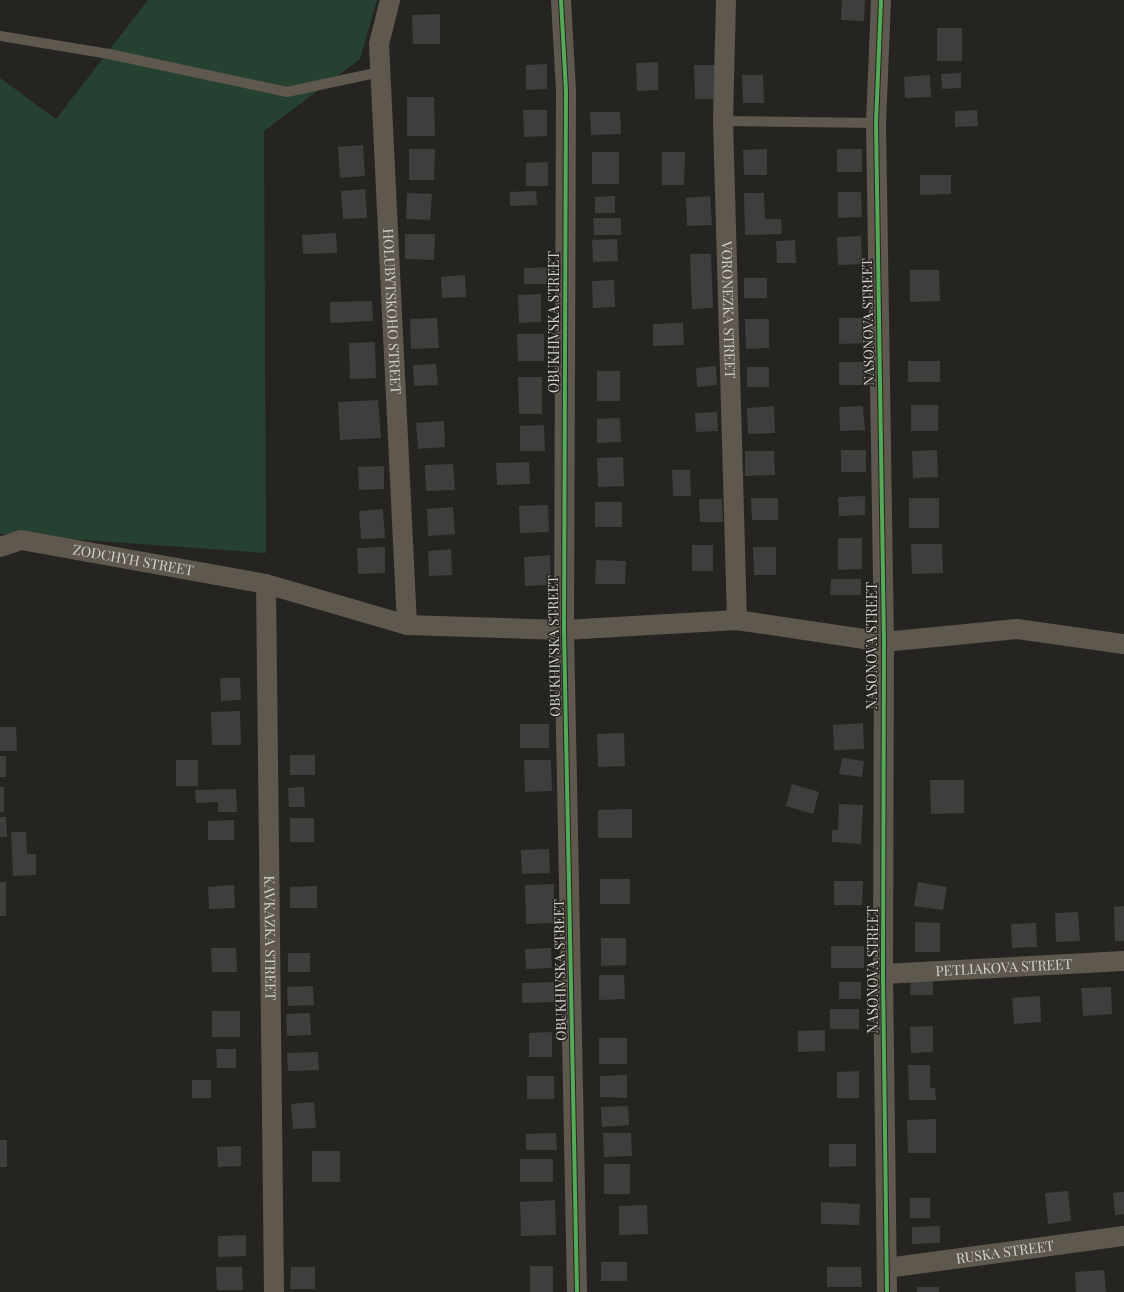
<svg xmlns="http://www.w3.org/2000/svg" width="1124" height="1292" font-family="'Playfair Display',serif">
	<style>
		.green { fill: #264131 }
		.building { fill: #3e3e3d }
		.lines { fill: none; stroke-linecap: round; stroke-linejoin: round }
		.service { stroke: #5e584e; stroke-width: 10 }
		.minor { stroke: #5e584e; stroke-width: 20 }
		.cycleway-casing { stroke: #272520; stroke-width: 6 }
		.cycleway { stroke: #51ab58; stroke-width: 4 }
		.labels { text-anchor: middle; stroke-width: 3; stroke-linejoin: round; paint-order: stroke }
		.street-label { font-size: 14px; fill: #d4d2cf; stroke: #272520 }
	</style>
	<rect width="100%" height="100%" fill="#262421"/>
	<polygon class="green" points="148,0 377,0 360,59 264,131 266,553 0,534 0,78 56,119"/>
	<g class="building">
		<polygon points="842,0 865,0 864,21 841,20"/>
		<polygon points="440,14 440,44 413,44 412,15"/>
		<rect x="937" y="28" width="25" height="33"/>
		<polygon points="658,62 658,90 637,91 636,63"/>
		<polygon points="547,64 547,89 526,90 526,65"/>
		<polygon points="694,65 715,65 716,99 695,99"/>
		<polygon points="961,73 961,88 942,89 941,74"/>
		<polygon points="742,75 763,75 764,103 743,103"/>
		<polygon points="930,75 931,97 905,98 904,77"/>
		<polygon points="407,97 434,97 435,136 407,136"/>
		<polygon points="523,110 547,110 547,136 524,137"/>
		<polygon points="977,110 978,126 955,127 955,111"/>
		<polygon points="590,112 620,112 621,134 591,135"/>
		<polygon points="363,145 365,176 340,178 338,147"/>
		<polygon points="409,149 435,149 434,180 409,180"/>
		<polygon points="767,149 767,175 744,175 743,150"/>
		<rect x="837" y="149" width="25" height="23"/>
		<rect x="592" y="152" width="27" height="32"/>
		<polygon points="662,152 685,152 684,185 662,185"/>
		<polygon points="548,162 548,186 526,186 526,163"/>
		<polygon points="920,175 951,175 951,194 920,195"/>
		<polygon points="365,189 367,218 343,219 341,191"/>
		<polygon points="536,191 537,205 510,206 510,192"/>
		<polygon points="838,192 861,192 862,217 838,218"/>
		<polygon points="407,193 432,194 430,220 406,219"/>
		<polygon points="744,193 764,193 765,219 781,219 782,234 745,235"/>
		<polygon points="615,196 615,213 595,213 595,197"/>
		<polygon points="710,196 712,225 687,226 686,198"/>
		<polygon points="593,218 621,218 621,235 594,235"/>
		<polygon points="336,233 337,253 303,254 302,235"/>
		<polygon points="405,234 435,234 434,260 405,259"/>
		<polygon points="861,236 862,264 838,265 837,237"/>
		<polygon points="617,239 618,261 593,262 592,240"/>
		<polygon points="795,240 796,263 777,263 776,241"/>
		<polygon points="690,254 711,254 713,308 692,309"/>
		<polygon points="556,267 556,284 524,284 524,268"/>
		<polygon points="910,270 939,270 940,301 910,302"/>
		<polygon points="465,275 466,297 442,298 441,277"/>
		<rect x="744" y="278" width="23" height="20"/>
		<polygon points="614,280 615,307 593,308 592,281"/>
		<polygon points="541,294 541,322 519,323 518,295"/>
		<polygon points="372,301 373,321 330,323 330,302"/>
		<polygon points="437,318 439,348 411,349 410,319"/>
		<polygon points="839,318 866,318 866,343 839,344"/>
		<polygon points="745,319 769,319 769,348 746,349"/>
		<polygon points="683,323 684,345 653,346 653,324"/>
		<polygon points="517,334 544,334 544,361 518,361"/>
		<polygon points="375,342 376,378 350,379 349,343"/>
		<rect x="908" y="361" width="32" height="21"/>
		<rect x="839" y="362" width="27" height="23"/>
		<polygon points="436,364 438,385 414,386 413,365"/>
		<polygon points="716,366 717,385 697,387 696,368"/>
		<rect x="747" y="367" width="22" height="20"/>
		<rect x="597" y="371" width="23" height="30"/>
		<polygon points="518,377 542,377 542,414 519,414"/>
		<polygon points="378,400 381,438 340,440 338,402"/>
		<rect x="911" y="405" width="27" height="26"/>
		<polygon points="774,406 775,433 748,434 747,408"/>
		<polygon points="863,406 865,430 840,431 839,407"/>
		<polygon points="717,412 718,431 696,432 695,413"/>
		<polygon points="620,418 621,442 597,443 597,419"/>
		<polygon points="444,421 445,447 418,449 416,423"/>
		<polygon points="544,425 545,451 520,451 520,426"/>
		<rect x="841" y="450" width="25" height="22"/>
		<polygon points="937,450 938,477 913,478 912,451"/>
		<polygon points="745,451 774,451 775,475 745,476"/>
		<polygon points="623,457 624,486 598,487 597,458"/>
		<polygon points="529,462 530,484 497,485 496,463"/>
		<polygon points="453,464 455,490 426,491 425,465"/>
		<polygon points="384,466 384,489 359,490 358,467"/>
		<polygon points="672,470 690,470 691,496 673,496"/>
		<polygon points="865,496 865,515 839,516 838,497"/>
		<polygon points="751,498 778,498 778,520 752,520"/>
		<rect x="909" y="498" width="30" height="30"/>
		<polygon points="699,499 722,499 723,522 700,522"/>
		<rect x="595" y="502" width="27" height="25"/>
		<polygon points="548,505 549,532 520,533 519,506"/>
		<polygon points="453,507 455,534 428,536 427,509"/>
		<polygon points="383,509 385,538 361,539 359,511"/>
		<polygon points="838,538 862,538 862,569 838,570"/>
		<polygon points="911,544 942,544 943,573 912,574"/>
		<rect x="692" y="545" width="21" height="26"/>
		<polygon points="385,547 385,573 358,574 357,548"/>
		<polygon points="753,547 776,547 776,575 754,575"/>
		<polygon points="451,549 452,575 429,576 428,551"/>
		<polygon points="550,555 551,585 525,586 524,557"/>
		<polygon points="596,560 626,561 625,584 595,584"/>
		<polygon points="831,579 861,579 861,595 830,595"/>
		<polygon points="220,678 240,678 241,700 221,701"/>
		<polygon points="240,711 241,745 212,745 211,712"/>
		<polygon points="863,723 864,749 834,750 833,725"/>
		<rect x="520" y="724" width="29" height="24"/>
		<polygon points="0,727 16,727 17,751 0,751"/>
		<polygon points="624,733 625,766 598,767 597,734"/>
		<rect x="290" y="755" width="25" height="20"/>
		<rect x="0" y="756" width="6" height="21"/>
		<polygon points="842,758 864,761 862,777 839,774"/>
		<rect x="176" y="760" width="22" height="26"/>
		<polygon points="524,760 551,760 552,791 525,792"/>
		<polygon points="930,780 964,780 964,813 931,814"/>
		<polygon points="792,784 819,792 813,814 786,806"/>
		<rect x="0" y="787" width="4" height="25"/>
		<polygon points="304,787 305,807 289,807 288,788"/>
		<polygon points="236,789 237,812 218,812 218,802 196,803 195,790"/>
		<polygon points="839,804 863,805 861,844 832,842 832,830 838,830"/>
		<polygon points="632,809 632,838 598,838 598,810"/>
		<polygon points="0,817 6,817 7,837 0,837"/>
		<rect x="290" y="818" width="24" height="24"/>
		<polygon points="234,820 234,840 208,840 208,821"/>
		<polygon points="11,832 26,832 27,854 36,854 36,875 13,876"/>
		<polygon points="549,849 550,873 522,874 521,850"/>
		<rect x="600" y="879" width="30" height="25"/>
		<polygon points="834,881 863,881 862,905 834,905"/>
		<rect x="0" y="882" width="6" height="34"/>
		<polygon points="918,882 947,887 943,910 914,906"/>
		<polygon points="554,884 554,923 526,924 525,885"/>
		<polygon points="234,885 235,908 209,909 208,887"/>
		<polygon points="317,886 317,908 290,908 290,887"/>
		<polygon points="1124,906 1124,941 1115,941 1114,907"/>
		<polygon points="1078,912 1080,941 1056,942 1055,913"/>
		<polygon points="915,922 940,923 940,952 915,952"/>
		<polygon points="1036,923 1037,947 1012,948 1011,924"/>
		<polygon points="601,938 626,938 626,965 601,966"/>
		<rect x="831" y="946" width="33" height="22"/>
		<polygon points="211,948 236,948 237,972 212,972"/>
		<polygon points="551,948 552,968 526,969 525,949"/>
		<rect x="288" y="953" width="22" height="19"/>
		<polygon points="599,975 624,975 625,999 599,1000"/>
		<polygon points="911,976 933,977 933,995 910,995"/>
		<polygon points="554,982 555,1002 522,1003 522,983"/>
		<rect x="839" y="982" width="22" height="17"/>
		<polygon points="313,986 314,1005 288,1006 287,987"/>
		<polygon points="1111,987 1112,1014 1083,1016 1081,988"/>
		<polygon points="1040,996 1041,1022 1014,1024 1012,998"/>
		<rect x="830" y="1009" width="29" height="20"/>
		<rect x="212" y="1011" width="28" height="26"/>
		<polygon points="310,1013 311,1035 287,1036 286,1014"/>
		<polygon points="933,1026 933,1052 911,1053 910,1027"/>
		<polygon points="825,1030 825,1051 798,1052 798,1031"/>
		<polygon points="552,1032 552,1057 529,1057 529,1033"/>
		<rect x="599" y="1038" width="28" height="26"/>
		<polygon points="216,1049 236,1049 236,1068 217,1068"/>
		<polygon points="318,1052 319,1070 288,1071 287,1053"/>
		<polygon points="908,1065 930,1065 930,1088 935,1088 936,1100 909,1100"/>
		<polygon points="859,1071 859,1098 837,1098 837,1072"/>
		<polygon points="627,1075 627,1098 600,1097 600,1076"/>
		<rect x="527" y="1076" width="27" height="23"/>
		<rect x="192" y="1080" width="19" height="18"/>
		<polygon points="314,1102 316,1128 293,1129 291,1104"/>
		<polygon points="628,1106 629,1125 602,1127 601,1107"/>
		<polygon points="936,1119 936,1153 908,1153 907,1120"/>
		<polygon points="556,1133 557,1150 526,1150 526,1134"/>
		<polygon points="603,1133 631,1133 632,1156 604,1157"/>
		<rect x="0" y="1140" width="7" height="27"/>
		<polygon points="829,1144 856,1144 856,1166 829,1167"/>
		<polygon points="241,1146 241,1166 218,1167 217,1147"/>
		<rect x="312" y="1151" width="28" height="31"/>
		<rect x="520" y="1159" width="33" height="23"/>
		<rect x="604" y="1164" width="26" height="30"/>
		<polygon points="1068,1191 1071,1221 1048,1224 1045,1193"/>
		<polygon points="1124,1192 1124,1214 1115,1215 1113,1193"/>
		<rect x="910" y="1198" width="20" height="20"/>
		<polygon points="555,1200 556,1235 521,1236 520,1202"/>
		<polygon points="821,1202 860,1204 859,1225 821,1224"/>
		<polygon points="647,1205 648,1234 619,1235 619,1206"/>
		<polygon points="940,1226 940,1243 912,1244 912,1227"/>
		<polygon points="246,1235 246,1256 218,1257 218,1236"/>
		<rect x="601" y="1262" width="26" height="19"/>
		<rect x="530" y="1266" width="23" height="26"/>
		<polygon points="216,1267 242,1267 243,1290 217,1290"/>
		<polygon points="291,1267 315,1267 315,1289 290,1289"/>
		<polygon points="827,1267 861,1267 862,1287 827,1287"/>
		<polygon points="1104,1270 1106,1292 1076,1292 1075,1272"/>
		<rect x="917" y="1287" width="22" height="5"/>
	</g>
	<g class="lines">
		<g class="service">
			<polyline points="0,36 109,54 287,92 380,72"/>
			<polyline points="723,121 876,123"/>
		</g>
		<g class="minor">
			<path id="s1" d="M390 0 379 44 407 625"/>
			<polyline points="561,0 566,91 564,630 577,1292"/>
			<path id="s2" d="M726 0 723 121 737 620"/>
			<polyline points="881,0 876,123 884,642 883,974 887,1292"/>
			<path id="s3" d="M0 547 21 540 266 584 407 625 564 630 737 620 884 642 1017 629 1124 644"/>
			<path id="s4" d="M266 584 274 1292"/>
			<path id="s5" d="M883 974 1124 961"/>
			<path id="s6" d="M887 1268 1124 1236"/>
		</g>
		<g class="cycleway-casing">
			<g id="cycleway">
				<polyline points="561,0 566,91 564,630 577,1292"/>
				<polyline points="881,0 876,123 884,642 883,974 887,1292"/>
			</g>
		</g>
		<use href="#cycleway" class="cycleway"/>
	</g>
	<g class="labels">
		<g class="street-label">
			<text dy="5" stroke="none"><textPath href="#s2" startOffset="310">VORONEZKA STREET</textPath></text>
			<text dy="5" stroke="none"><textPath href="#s1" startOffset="313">HOLUBYTSKOHO STREET</textPath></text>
			<text transform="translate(554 322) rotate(-90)" y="5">OBUKHIVSKA STREET</text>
			<text transform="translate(868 322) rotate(-91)" y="5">NASONOVA STREET</text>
			<text dy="5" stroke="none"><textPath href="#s3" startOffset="136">ZODCHYH STREET</textPath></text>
			<text transform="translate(554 646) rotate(-91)" y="5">OBUKHIVSKA STREET</text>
			<text transform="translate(872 646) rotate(-90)" y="5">NASONOVA STREET</text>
			<text dy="5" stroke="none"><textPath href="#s4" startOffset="354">KAVKAZKA STREET</textPath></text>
			<text dy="5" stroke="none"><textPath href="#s5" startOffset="121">PETLIAKOVA STREET</textPath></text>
			<text transform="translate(560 970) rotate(-91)" y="5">OBUKHIVSKA STREET</text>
			<text transform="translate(873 970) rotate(-90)" y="5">NASONOVA STREET</text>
			<text dy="5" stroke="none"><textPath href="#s6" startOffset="119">RUSKA STREET</textPath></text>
		</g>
	</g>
</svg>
